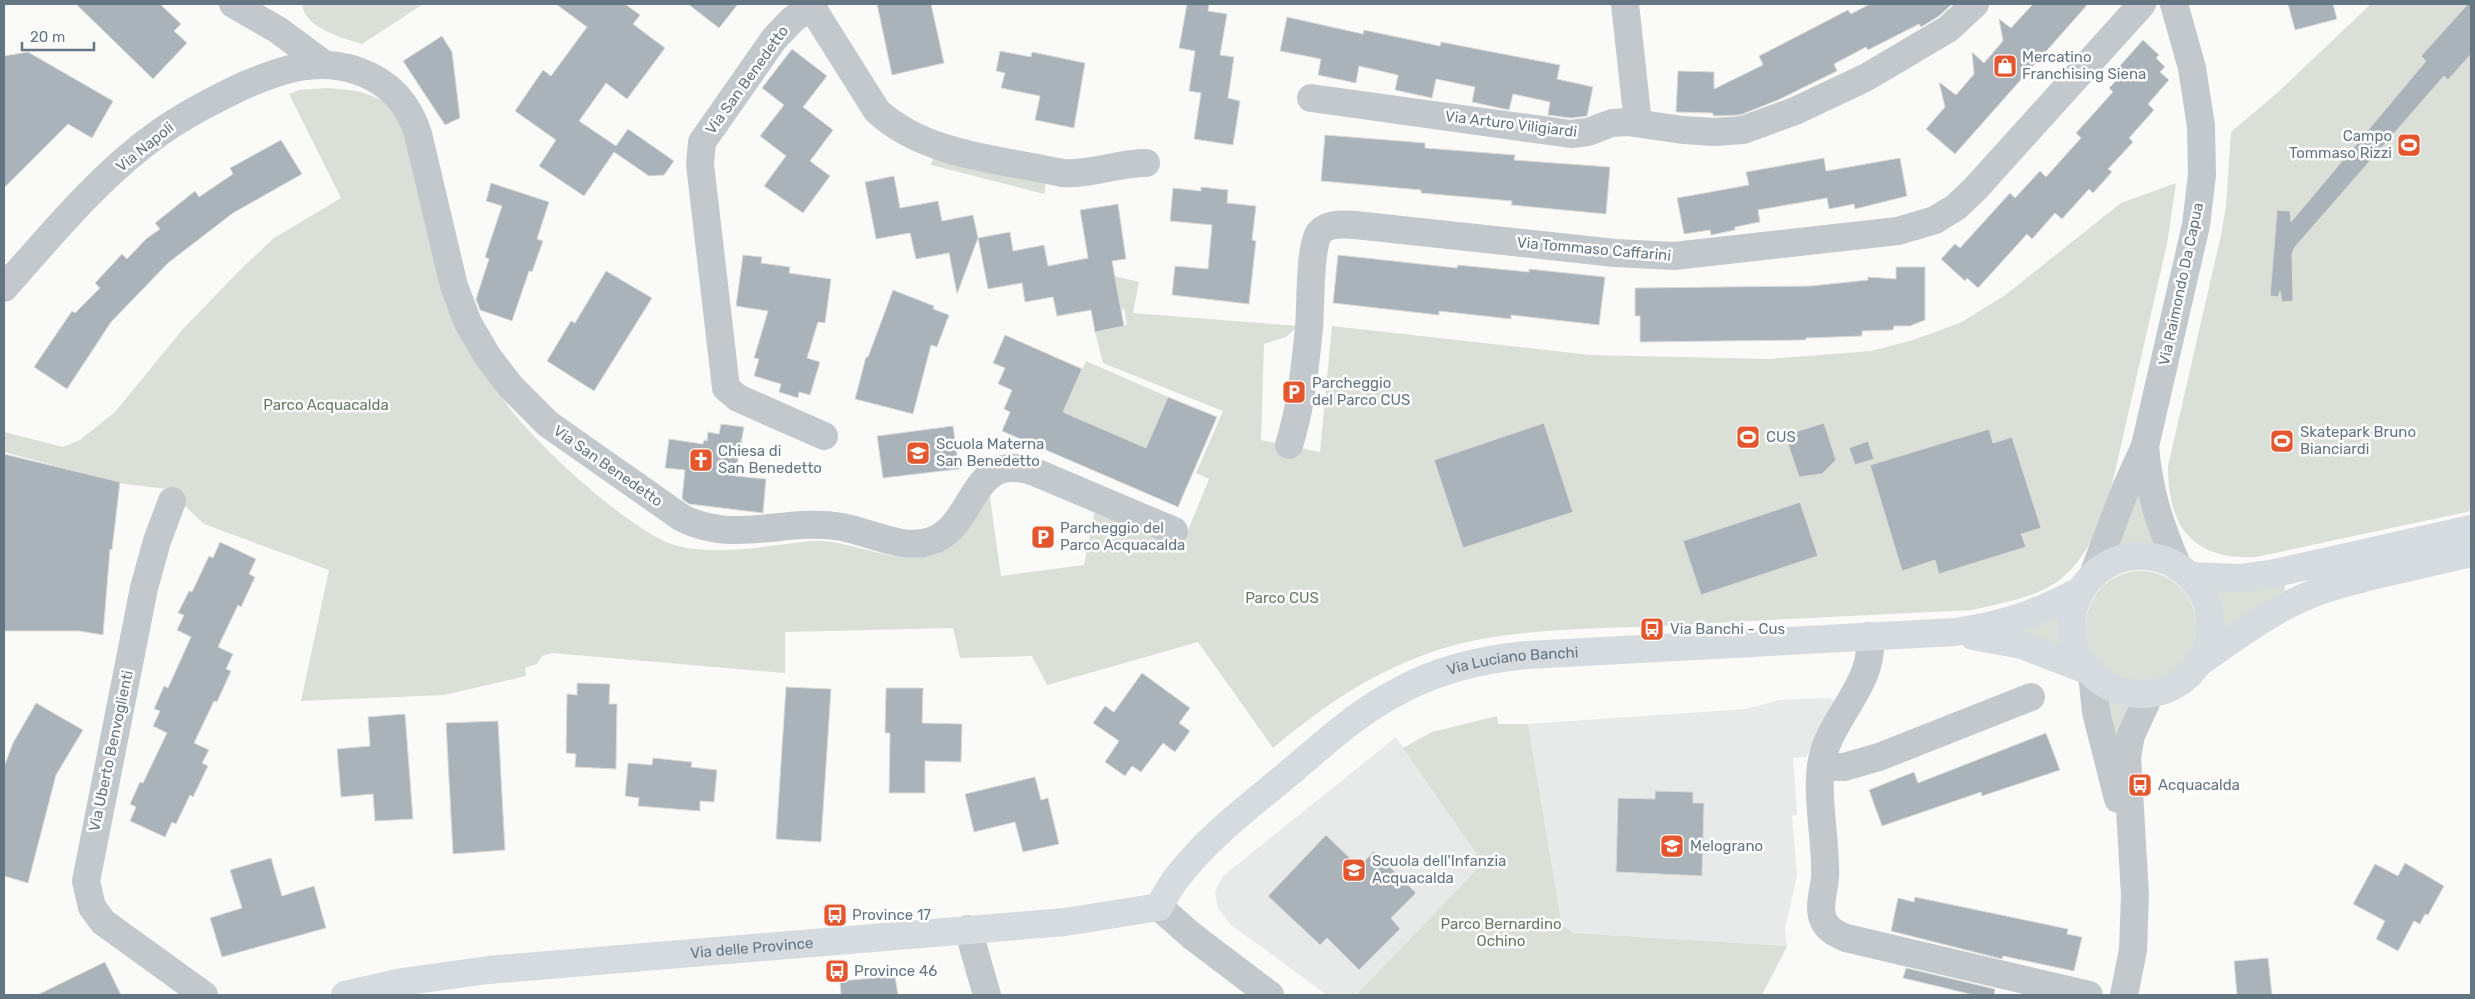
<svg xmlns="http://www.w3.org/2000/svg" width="2475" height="999" font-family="Rubik,sans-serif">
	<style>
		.built { fill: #e8e9e9 }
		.green { fill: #dadfd7 }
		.building { fill: #aab3b9; stroke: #dcdcda }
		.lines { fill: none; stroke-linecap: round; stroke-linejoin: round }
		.minor { stroke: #c3c8cc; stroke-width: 28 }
		.major { stroke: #d6dbdf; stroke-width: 28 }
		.highway { stroke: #d6dbdf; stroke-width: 28 }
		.labels { text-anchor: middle; stroke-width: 5; stroke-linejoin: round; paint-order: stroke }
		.poi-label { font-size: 15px; fill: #657683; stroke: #fff; text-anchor: start }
		.street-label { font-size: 15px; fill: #657683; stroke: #fff }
		.park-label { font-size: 15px; fill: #687a64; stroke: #fff }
	</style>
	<rect width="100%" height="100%" fill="#fafaf8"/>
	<g class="built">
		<polygon points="1830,698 1834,701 1834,705 1806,757 1793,758 1797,815 1792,816 1797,875 1785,929 1787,946 1574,933 1562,925 1528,724 1746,709 1780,700"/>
		<polygon points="1396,737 1483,863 1356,995 1327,995 1230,924 1218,908 1215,892 1223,876"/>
	</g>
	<g class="green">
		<path d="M302 4H423L362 44C343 38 304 28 302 4Z"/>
		<path d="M2371 4H2471V511L2256 557C2192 560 2168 527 2168 466L2221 235 2226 206 2231 132 2276 94Z"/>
		<path d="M326 88C356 90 370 91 394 109 417 171 440 234 462 296 473 325 482 356 494 384 514 427 626 528 671 544 709 557 769 546 809 541 852 537 905 573 944 550L989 490 1001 576 1084 565 1095 509 1182 545 1209 479 1196 473 1223 411 1103 363 1095 332 1127 325 1124 309 1121 310 1115 276 1139 282 1133 313 1298 326 1286 337 1264 344 1261 440 1320 452 1332 326 1590 355 1769 359 1871 351 1913 340 1960 323 2004 296 2121 203 2176 183 2167 244 2105 515C2069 589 2049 593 1972 610 1867 615 1763 620 1659 626 1589 629 1509 628 1441 649 1375 670 1326 704 1273 748L1198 642 1047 685 1032 656 960 658 953 628 785 632V673L552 653 542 656 537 664 525 668 526 676 444 695 301 701 329 570 204 524 167 489 125 484 4 452V432L63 447 80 440 115 412 183 329 240 270 274 238 341 198 289 94 299 90Z"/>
		<polygon points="934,155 1046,183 1044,194 931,165"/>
		<polygon points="1086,361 1168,397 1152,433 1170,441 1162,460 1035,400 1046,381 1072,392"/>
		<polygon points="2138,493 2141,496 2165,550 2133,547 2116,549"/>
		<circle cx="2141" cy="626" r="55"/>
		<polygon points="2285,585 2285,590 2220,636 2220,615 2208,586"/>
		<polygon points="2065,609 2063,632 2066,650 2022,634 2021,629"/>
		<polygon points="2101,694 2135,704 2116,743"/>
		<polygon points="1497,716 1498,724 1528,724 1562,925 1574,933 1787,946 1762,995 1356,995 1483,863 1403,748 1432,732"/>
	</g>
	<g class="building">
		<polygon points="76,4 160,4 181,24 174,31 187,43 153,79"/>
		<polygon points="556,4 625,4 640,15 633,24 665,48 627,99 606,83 579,121 616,146 628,129 674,161 664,175 649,176 614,152 584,196 539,166 556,140 515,111 543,70 551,76 587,27"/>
		<polygon points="688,4 738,4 719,28"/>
		<polygon points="877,4 931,4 944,63 892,75"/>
		<polygon points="1187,4 1209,4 1208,11 1227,14 1220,55 1234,57 1228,98 1240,101 1233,145 1194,139 1201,93 1189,91 1195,51 1179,48"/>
		<polygon points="1870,4 1952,4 1939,16 1921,27 1919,24 1868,50 1866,47 1834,64 1837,71 1778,100 1740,115 1714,116 1712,113 1676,112 1678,71 1714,72 1714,89 1763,65 1759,56 1848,10 1851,14"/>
		<polygon points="2033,4 2088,4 1955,154 1926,129 1945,107 1939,82 1956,95 1974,74 1972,52 1984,63 2003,41 1999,19 2011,28"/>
		<polygon points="2288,4 2333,4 2337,19 2295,30"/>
		<polygon points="2468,4 2471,4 2471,54 2448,80 2444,76 2294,248 2292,255 2293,301 2282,302 2280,291 2278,297 2270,296 2277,210 2290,211 2291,222 2426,61 2421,56"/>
		<polygon points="1287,17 1363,34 1364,30 1440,46 1441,42 1560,65 1557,79 1593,87 1587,116 1571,118 1548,115 1550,102 1513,94 1509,110 1472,102 1475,87 1436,79 1432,98 1395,90 1398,75 1359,66 1356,83 1318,75 1321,59 1280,51"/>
		<polygon points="442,36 452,52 460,118 445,125 403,61"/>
		<polygon points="2143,40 2159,55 2156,58 2165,67 2160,72 2169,80 2148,104 2154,110 2129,138 2133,142 2108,169 2112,172 2093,193 2089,189 2062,219 2055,213 2032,239 2027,234 1978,288 1967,278 1965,281 1941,259 1955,244 1960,248 2010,193 2015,198 2040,171 2046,177 2081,138 2076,133 2113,92 2109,88 2123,74 2117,69"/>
		<polygon points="792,49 827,76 803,107 833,130 810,161 830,176 803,213 764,186 786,156 760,136 784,105 762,88"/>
		<polygon points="1000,51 1031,57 1032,52 1085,63 1074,128 1035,120 1040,96 1001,88 1005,73 996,71"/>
		<polygon points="28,52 113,101 92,138 68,124 4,188 4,56"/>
		<polygon points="1325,135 1425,143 1425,148 1515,155 1514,160 1610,167 1606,214 1511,205 1512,201 1421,193 1421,190 1321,181"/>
		<polygon points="281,140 302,174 233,213 168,263 111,322 67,389 34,367 72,311 75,313 100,288 95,283 122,254 127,259 146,239 160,229 155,223 195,191 199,197 233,174 230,168"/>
		<polygon points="1824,158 1826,171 1900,158 1907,196 1855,209 1854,204 1829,209 1827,198 1758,210 1760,222 1735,227 1735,230 1711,235 1710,230 1684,234 1677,198 1749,185 1746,172"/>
		<polygon points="894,176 900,208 938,201 942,221 973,215 978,238 957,294 949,253 916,259 910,233 876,239 865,182"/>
		<polygon points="491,183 549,202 537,239 543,241 532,272 529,271 512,321 480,310 476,299 489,259 485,257 502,206 486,201"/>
		<polygon points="1201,187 1228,190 1227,203 1256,206 1252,240 1256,241 1249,304 1172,295 1175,266 1208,269 1212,225 1170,221 1173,188 1201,191"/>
		<polygon points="1118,204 1126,259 1112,261 1124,326 1095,332 1091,310 1057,316 1053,297 1025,302 1022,283 988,289 978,238 1010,232 1013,251 1044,245 1048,266 1088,258 1080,210"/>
		<polygon points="743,255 762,257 761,263 790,267 789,273 831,279 825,323 818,322 807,358 820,362 810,395 799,392 798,398 779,392 781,384 754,376 759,359 754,358 768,311 736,306"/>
		<polygon points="1338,255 1457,268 1458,265 1529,272 1529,269 1605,277 1599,325 1511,315 1511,319 1439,311 1439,315 1333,303"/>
		<polygon points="1896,267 1925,267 1925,320 1910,326 1894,326 1893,330 1862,331 1862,336 1806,338 1806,340 1640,342 1640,316 1635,316 1635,288 1811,286 1868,280 1868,277 1896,279"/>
		<polygon points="606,271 652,298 594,391 547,361 571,321 575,323"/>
		<polygon points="893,290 934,306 933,309 949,315 937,347 931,345 913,414 855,399 866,357 868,357"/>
		<polygon points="1005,335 1082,369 1063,412 1146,448 1168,397 1217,417 1178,507 1002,431 1010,412 1004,409 1012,390 998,384 1005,368 993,363"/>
		<polygon points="1544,423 1573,512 1463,548 1434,460"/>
		<polygon points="1824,423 1836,460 1822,474 1799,477 1785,435"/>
		<polygon points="721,424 744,427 735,476 766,479 763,513 689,504 682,499 685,470 665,468 669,439 703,444 704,440 707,441 708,432 719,434"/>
		<polygon points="953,426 959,469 883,478 877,436"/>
		<polygon points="1989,429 1993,443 2012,437 2041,528 2021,534 2026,547 1939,574 1935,560 1902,571 1870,465"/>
		<polygon points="1868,441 1874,459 1855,465 1849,448"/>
		<polygon points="4,454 120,482 112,550 110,549 103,635 79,631 4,631"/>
		<polygon points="1800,502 1818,556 1701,595 1683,541"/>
		<polygon points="220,542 256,559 249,574 255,577 241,607 238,605 218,647 233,654 226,669 231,671 217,702 214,701 194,743 209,750 202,763 208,766 193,797 190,795 176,824 172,822 165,837 130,821 136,807 130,804 140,782 143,783 167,733 153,726 160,711 154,709 164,686 168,688 191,637 177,630 184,615 178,613 189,591 192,592 209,556 213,558"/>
		<polygon points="1142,673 1190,708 1179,723 1190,731 1175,752 1163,743 1141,772 1132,766 1125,776 1105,762 1119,741 1093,723 1105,706 1114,712"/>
		<polygon points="577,683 610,684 609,704 617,704 616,769 575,767 576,754 566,753 567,694 577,695"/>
		<polygon points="786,687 831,689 821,842 776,839"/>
		<polygon points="886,688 923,688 922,723 962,724 961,762 925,761 925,793 889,793 890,733 885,733"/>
		<polygon points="36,703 83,730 56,775 28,883 4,876 4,767 13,743"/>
		<polygon points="405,714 413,819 375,821 373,794 341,797 337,749 370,746 368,717"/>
		<polygon points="498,721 505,850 453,854 446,723"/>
		<polygon points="2046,733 2060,770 1982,796 1981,792 1882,826 1869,790 1914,772 1918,783"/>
		<polygon points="653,758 692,762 691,767 717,770 714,802 700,801 700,811 638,806 639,798 625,796 628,763 652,765"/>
		<polygon points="1035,777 1041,800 1048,798 1059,844 1023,852 1015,822 974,832 965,794"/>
		<polygon points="1655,791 1693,792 1693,803 1704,803 1702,876 1616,872 1618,798 1655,799"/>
		<polygon points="1326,835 1359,867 1374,851 1416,893 1391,918 1400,929 1359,970 1327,938 1320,945 1268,896"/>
		<polygon points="271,858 282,896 314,886 326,928 222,957 210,918 242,908 230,870"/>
		<polygon points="2405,863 2444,886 2428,915 2425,914 2420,924 2414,921 2398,951 2376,939 2385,921 2353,904 2375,864 2398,876"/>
		<polygon points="1915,897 2068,929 2067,934 2082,937 2074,971 2003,956 2002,959 1891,931 1898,898 1914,902"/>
		<polygon points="2268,958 2272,995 2237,995 2234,961"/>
		<polygon points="105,962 121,995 37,995"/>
		<polygon points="1906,968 1995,989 1994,995 1974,995 1903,978"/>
		<polygon points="895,976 898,995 841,995 840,981"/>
	</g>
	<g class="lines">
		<g class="minor">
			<polyline points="233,4 278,30 324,64"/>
			<polyline points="814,4 792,20 774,39 702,142 700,164 726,388 738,398 824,436"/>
			<polyline points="1625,4 1638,123"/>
			<path d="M811 6 877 111C926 156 1000 159 1062 173 1090 175 1118 163 1146 163"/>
			<polyline points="1311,98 1571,134 1588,132 1612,123 1627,122 1683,130 1714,132 1743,130 1795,111 1865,78 1948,29 1975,4"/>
			<path d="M4 288C52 234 100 175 159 133 186 114 215 99 245 85 283 69 317 57 358 71 389 82 408 102 418 134L454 286 468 323 488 357 511 387 548 424 682 518C736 545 786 517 842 527 870 532 903 551 931 541 977 526 969 447 1037 473L1174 531"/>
			<path d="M1289 445C1301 407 1305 368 1309 328 1311 307 1309 249 1319 233 1327 223 1344 224 1355 225L1615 253 1674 256 1898 231 1935 220 1956 207 1975 189 2142 4"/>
			<path d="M2145 446C2149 493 2160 525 2178 567"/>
			<polyline points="172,501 157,541 144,588 86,881 92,907 103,922 204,995"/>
			<polyline points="2093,575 2126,488 2145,446 2196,225 2202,175 2201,126 2192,68 2174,4"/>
			<path d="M1869 636C1877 678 1835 714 1824 752 1813 787 1827 840 1825 878 1824 890 1818 907 1823 919 1827 930 1837 934 1846 938L2089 995"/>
			<polyline points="2092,674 2096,712 2118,799"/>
			<polyline points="1821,767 1844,767 1879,757 2031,697"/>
			<polyline points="1159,907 1192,936 1270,995"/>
			<polyline points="968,929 987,995"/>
			<polyline points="2124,995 2133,950 2135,895 2127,757 2131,735 2150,694"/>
		</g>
		<g class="major">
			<circle cx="2141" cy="625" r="69"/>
			<polyline points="2190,576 2240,578 2271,574 2471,529"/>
			<polyline points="1973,636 2022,645 2089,671"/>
			<path d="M2200 662C2236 637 2271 610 2312 594 2331 586 2351 582 2371 576"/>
			<path id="s1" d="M345 995 402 982 488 970 1065 922 1159 907C1165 896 1171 884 1179 875 1211 834 1255 802 1294 769 1328 740 1361 710 1401 690 1440 669 1484 659 1528 655L1955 632C2005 625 2036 614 2081 590"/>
		</g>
		<polyline class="highway" points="2371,576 2471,553"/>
	</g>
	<defs>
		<g id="shop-square" transform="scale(1.25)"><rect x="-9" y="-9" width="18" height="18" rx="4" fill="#e4572e" stroke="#fff"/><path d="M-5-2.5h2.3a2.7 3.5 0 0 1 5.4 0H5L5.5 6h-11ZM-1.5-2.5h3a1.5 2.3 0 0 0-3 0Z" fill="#fff"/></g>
		<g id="stadium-square" transform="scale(1.25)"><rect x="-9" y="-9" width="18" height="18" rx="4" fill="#e4572e" stroke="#fff"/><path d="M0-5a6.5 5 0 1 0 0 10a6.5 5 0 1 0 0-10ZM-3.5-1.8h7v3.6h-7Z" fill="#fff"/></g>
		<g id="parking-square" transform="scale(1.25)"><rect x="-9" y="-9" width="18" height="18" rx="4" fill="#e4572e" stroke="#fff"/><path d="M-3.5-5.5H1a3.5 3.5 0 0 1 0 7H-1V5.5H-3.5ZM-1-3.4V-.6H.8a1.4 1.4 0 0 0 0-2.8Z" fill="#fff"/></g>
		<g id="school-square" transform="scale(1.25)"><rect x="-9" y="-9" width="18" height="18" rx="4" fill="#e4572e" stroke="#fff"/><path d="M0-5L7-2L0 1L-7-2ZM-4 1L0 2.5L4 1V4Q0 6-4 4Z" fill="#fff"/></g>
		<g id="church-square" transform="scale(1.25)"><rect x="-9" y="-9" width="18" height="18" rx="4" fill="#e4572e" stroke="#fff"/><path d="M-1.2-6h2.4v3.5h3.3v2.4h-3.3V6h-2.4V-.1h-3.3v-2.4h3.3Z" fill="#fff"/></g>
		<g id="bus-square" transform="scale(1.25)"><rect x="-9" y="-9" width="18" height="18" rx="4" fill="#e4572e" stroke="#fff"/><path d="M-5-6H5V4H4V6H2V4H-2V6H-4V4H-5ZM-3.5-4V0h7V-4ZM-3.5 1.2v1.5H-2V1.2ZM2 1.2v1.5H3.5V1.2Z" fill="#fff"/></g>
	</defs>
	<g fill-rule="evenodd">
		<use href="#shop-square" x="2005" y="66"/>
		<use href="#stadium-square" x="2409" y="145"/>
		<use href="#parking-square" x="1294" y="392"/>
		<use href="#stadium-square" x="1748" y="437"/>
		<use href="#stadium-square" x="2282" y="441"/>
		<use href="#school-square" x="918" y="453"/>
		<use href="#church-square" x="701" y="460"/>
		<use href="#parking-square" x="1043" y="537"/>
		<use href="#bus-square" x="1652" y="629"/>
		<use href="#bus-square" x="2140" y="785"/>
		<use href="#school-square" x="1672" y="846"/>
		<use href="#school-square" x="1354" y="870"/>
		<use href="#bus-square" x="835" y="915"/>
		<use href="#bus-square" x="837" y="971"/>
	</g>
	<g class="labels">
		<g class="poi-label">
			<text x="2022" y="62">Mercatino<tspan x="2022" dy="17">Franchising Siena</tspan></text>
			<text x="2392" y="141" text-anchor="end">Campo<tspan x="2392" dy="17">Tommaso Rizzi</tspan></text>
			<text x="1312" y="388">Parcheggio<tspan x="1312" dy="17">del Parco CUS</tspan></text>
			<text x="2300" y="437">Skatepark Bruno<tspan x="2300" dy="17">Bianciardi</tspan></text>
			<text x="1766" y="442">CUS</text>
			<text x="936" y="449">Scuola Materna<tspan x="936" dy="17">San Benedetto</tspan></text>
			<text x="718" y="456">Chiesa di<tspan x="718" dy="17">San Benedetto</tspan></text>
			<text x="1060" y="533">Parcheggio del<tspan x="1060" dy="17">Parco Acquacalda</tspan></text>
			<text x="1670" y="634">Via Banchi - Cus</text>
			<text x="2158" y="790">Acquacalda</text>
			<text x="1690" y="851">Melograno</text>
			<text x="1372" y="866">Scuola dell'Infanzia<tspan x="1372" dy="17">Acquacalda</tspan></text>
			<text x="852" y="920">Province 17</text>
			<text x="854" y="976">Province 46</text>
		</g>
		<g class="street-label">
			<text transform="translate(747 80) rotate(-54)" y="5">Via San Benedetto</text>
			<text transform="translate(1511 124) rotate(7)" y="5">Via Arturo Viligiardi</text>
			<text transform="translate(145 147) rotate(-39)" y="5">Via Napoli</text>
			<text transform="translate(1594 249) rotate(5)" y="5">Via Tommaso Caffarini</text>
			<text transform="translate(2181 284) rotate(-78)" y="5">Via Raimondo Da Capua</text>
			<text transform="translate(608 466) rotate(35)" y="5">Via San Benedetto</text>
			<text dy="5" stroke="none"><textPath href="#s1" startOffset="1264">Via Luciano Banchi</textPath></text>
			<text transform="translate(111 751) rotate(-78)" y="5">Via Uberto Benvoglienti</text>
			<text dy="5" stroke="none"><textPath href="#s1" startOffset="410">Via delle Province</textPath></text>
		</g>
		<g class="park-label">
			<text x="326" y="410">Parco Acquacalda</text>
			<text x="1282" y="603">Parco CUS</text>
			<text x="1501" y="929">Parco Bernardino<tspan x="1501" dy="17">Ochino</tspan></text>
		</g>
	</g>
	<rect width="2475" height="999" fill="none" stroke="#657683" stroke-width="10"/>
	<path d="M22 42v8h72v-8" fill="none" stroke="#657683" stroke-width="2.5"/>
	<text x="30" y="42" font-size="15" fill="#657683" stroke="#ffffff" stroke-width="4" paint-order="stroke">20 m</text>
</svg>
